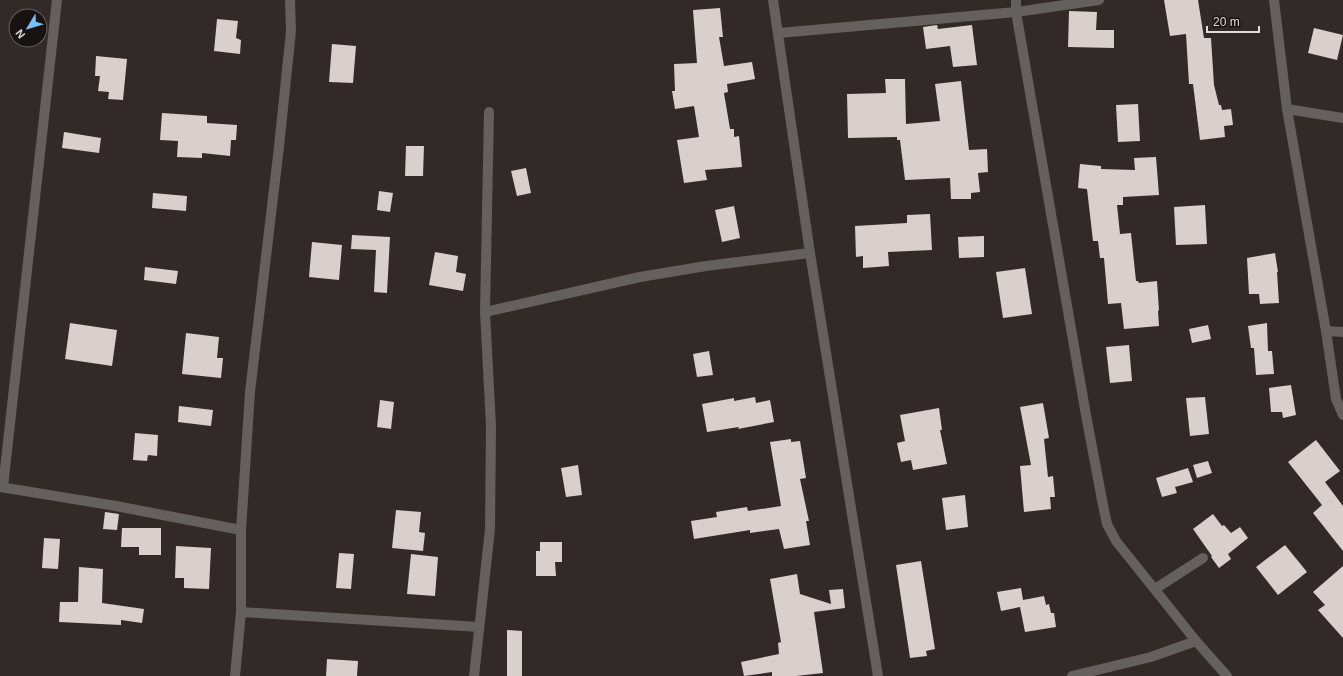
<svg xmlns="http://www.w3.org/2000/svg" width="1343" height="676" font-family="Helvetica,sans-serif">
	<style>
		.building { fill: #d9cfcc }
		.lines { fill: none; stroke-linecap: round; stroke-linejoin: round }
		.street { stroke: #64605f; stroke-width: 10 }
	</style>
	<rect width="100%" height="100%" fill="#312a28"/>
	<g class="building">
		<polygon points="1164,0 1198,0 1204,38 1211,38 1214,85 1219,105 1221,105 1222,110 1231,109 1233,125 1224,126 1225,137 1200,140 1193,84 1189,84 1186,34 1170,36"/>
		<polygon points="720,8 723,37 719,37 724,66 752,62 755,79 727,84 728,92 724,93 730,129 734,129 734,137 739,136 742,167 705,170 707,180 684,183 677,140 699,137 694,106 675,109 672,91 675,91 674,64 697,63 693,10"/>
		<polygon points="1069,11 1097,12 1096,30 1114,30 1114,48 1068,47"/>
		<polygon points="217,19 238,21 236,38 241,40 240,54 214,51"/>
		<polygon points="937,25 938,29 972,25 977,65 953,67 950,46 926,49 923,27"/>
		<polygon points="1314,28 1343,35 1337,60 1308,53"/>
		<polygon points="332,44 356,46 353,83 329,82"/>
		<polygon points="96,56 127,59 123,100 108,99 109,92 98,91 100,76 95,76"/>
		<polygon points="885,79 905,79 906,124 940,121 935,84 961,81 969,150 987,149 988,172 978,173 980,192 971,193 971,199 951,199 950,178 905,180 900,140 897,140 897,137 848,138 847,94 886,93"/>
		<polygon points="1138,104 1140,141 1118,142 1116,105"/>
		<polygon points="162,113 207,116 207,123 237,125 236,140 231,140 230,156 202,153 202,158 177,157 178,141 160,140"/>
		<polygon points="64,132 101,138 99,153 62,148"/>
		<polygon points="406,146 424,146 423,176 405,176"/>
		<polygon points="1156,157 1159,195 1123,197 1123,205 1117,205 1120,234 1131,233 1136,281 1138,281 1139,283 1157,281 1159,310 1158,311 1159,326 1124,329 1121,303 1108,304 1104,258 1100,258 1098,241 1093,241 1087,189 1078,188 1080,164 1101,166 1101,169 1135,170 1134,158"/>
		<polygon points="526,168 531,193 517,196 511,171"/>
		<polygon points="379,191 393,193 390,212 377,210"/>
		<polygon points="153,193 187,196 186,211 152,208"/>
		<polygon points="1205,205 1207,244 1176,245 1174,207"/>
		<polygon points="734,206 740,238 722,242 715,210"/>
		<polygon points="930,214 932,250 888,252 889,266 863,268 863,256 856,257 855,226 907,223 907,215"/>
		<polygon points="352,235 390,237 387,293 374,292 376,250 351,249"/>
		<polygon points="984,236 984,257 959,258 958,237"/>
		<polygon points="312,242 342,245 339,280 309,277"/>
		<polygon points="435,252 458,256 456,272 466,274 463,291 429,285"/>
		<polygon points="1275,253 1278,272 1277,272 1279,303 1260,304 1259,294 1249,294 1247,258"/>
		<polygon points="145,267 178,271 176,284 144,280"/>
		<polygon points="1025,268 1032,314 1003,318 996,272"/>
		<polygon points="70,323 117,330 112,366 65,359"/>
		<polygon points="1267,323 1268,351 1272,351 1274,374 1256,375 1254,348 1251,348 1248,326"/>
		<polygon points="1208,325 1211,339 1192,343 1189,329"/>
		<polygon points="186,333 219,337 217,358 223,358 221,378 182,374"/>
		<polygon points="1129,345 1132,381 1110,383 1106,347"/>
		<polygon points="709,351 713,375 697,377 693,354"/>
		<polygon points="1291,385 1296,415 1283,418 1282,412 1271,412 1269,388"/>
		<polygon points="755,397 756,403 770,400 774,422 738,429 739,427 707,432 702,404 734,398 734,401"/>
		<polygon points="1205,397 1209,434 1190,436 1186,398"/>
		<polygon points="380,400 394,402 391,429 377,427"/>
		<polygon points="1043,403 1049,438 1044,439 1048,477 1053,476 1055,497 1050,497 1051,509 1024,512 1020,466 1031,465 1020,407"/>
		<polygon points="179,406 213,410 211,426 178,422"/>
		<polygon points="939,408 942,430 940,430 947,464 913,470 911,460 901,462 897,443 905,441 900,415"/>
		<polygon points="135,433 158,435 157,456 148,455 147,461 133,460"/>
		<polygon points="791,439 791,442 800,441 806,478 800,479 809,521 806,521 810,545 784,549 779,529 750,533 750,530 694,539 691,521 717,517 716,512 747,507 748,511 781,506 770,442"/>
		<polygon points="1316,440 1340,471 1325,482 1343,506 1343,551 1313,513 1322,505 1288,462"/>
		<polygon points="1208,461 1212,473 1197,478 1193,465"/>
		<polygon points="578,465 582,495 566,497 561,468"/>
		<polygon points="1188,468 1193,482 1175,487 1177,493 1162,497 1156,478"/>
		<polygon points="965,495 968,527 946,530 942,498"/>
		<polygon points="396,510 421,512 419,532 425,533 423,551 392,548"/>
		<polygon points="105,512 119,514 117,530 103,529"/>
		<polygon points="1213,514 1222,526 1224,525 1231,533 1240,527 1248,538 1228,554 1231,559 1219,568 1211,557 1212,556 1193,529"/>
		<polygon points="122,528 161,528 161,555 139,555 139,547 121,547"/>
		<polygon points="44,538 60,539 58,569 42,568"/>
		<polygon points="540,542 562,542 562,562 555,562 556,576 536,576 536,551 540,551"/>
		<polygon points="1285,545 1307,572 1278,595 1256,567"/>
		<polygon points="176,546 211,548 209,589 184,588 184,578 175,578"/>
		<polygon points="339,553 354,554 351,589 336,588"/>
		<polygon points="411,554 438,557 435,596 407,594"/>
		<polygon points="921,561 935,649 926,651 927,656 910,658 896,565"/>
		<polygon points="1343,566 1343,638 1318,610 1325,605 1313,592"/>
		<polygon points="79,567 103,569 102,603 144,609 142,623 121,620 121,625 59,622 60,602 78,602"/>
		<polygon points="797,574 800,594 831,604 829,590 843,589 845,608 814,612 823,673 796,676 772,676 772,672 744,676 741,662 779,654 778,643 781,642 770,579"/>
		<polygon points="1021,588 1023,600 1044,596 1046,605 1049,604 1051,613 1054,613 1056,627 1025,632 1020,607 1001,611 997,592"/>
		<polygon points="507,630 522,631 522,676 507,676"/>
		<polygon points="327,659 358,661 357,676 326,676"/>
	</g>
	<g class="lines">
		<g class="street">
			<polyline points="773,0 810,253 878,676"/>
			<polyline points="1016,0 1016,12 1086,415 1102,500 1107,524 1116,541 1196,641 1227,676"/>
			<polyline points="1274,0 1287,109 1326,331 1336,399 1343,415"/>
			<polyline points="779,33 1016,12 1099,0"/>
			<polyline points="1287,109 1343,118"/>
			<polyline points="485,312 640,277 706,266 810,253"/>
			<polyline points="1326,331 1343,332"/>
			<polyline points="0,487 116,506 241,530"/>
			<polyline points="3,487 57,0"/>
			<polyline points="1155,589 1203,558"/>
			<polyline points="241,612 479,627"/>
			<polyline points="235,676 241,612 241,530 250,392 279,147 291,31 290,0"/>
			<polyline points="474,676 490,529 491,426 485,312 489,112"/>
			<polyline points="1072,676 1151,657 1196,641"/>
		</g>
	</g>
	<g transform="translate(28 28) rotate(232)"><circle r="19" fill="#171312" stroke="#676362"/>
	<path d="M0-3L7 15L0 10L-7 15Z" fill="#7abff8"/>
	<text y="-6" font-size="11" font-weight="bold" text-anchor="middle" fill="#e0dbd9">N</text>
	</g>
	<path d="M1207 26v6h52v-6" fill="none" stroke="#e0dbd9" stroke-width="2"/>
	<text x="1213" y="26" font-size="12" fill="#e0dbd9" stroke="#171312" stroke-width="3" paint-order="stroke">20 m</text>
</svg>
